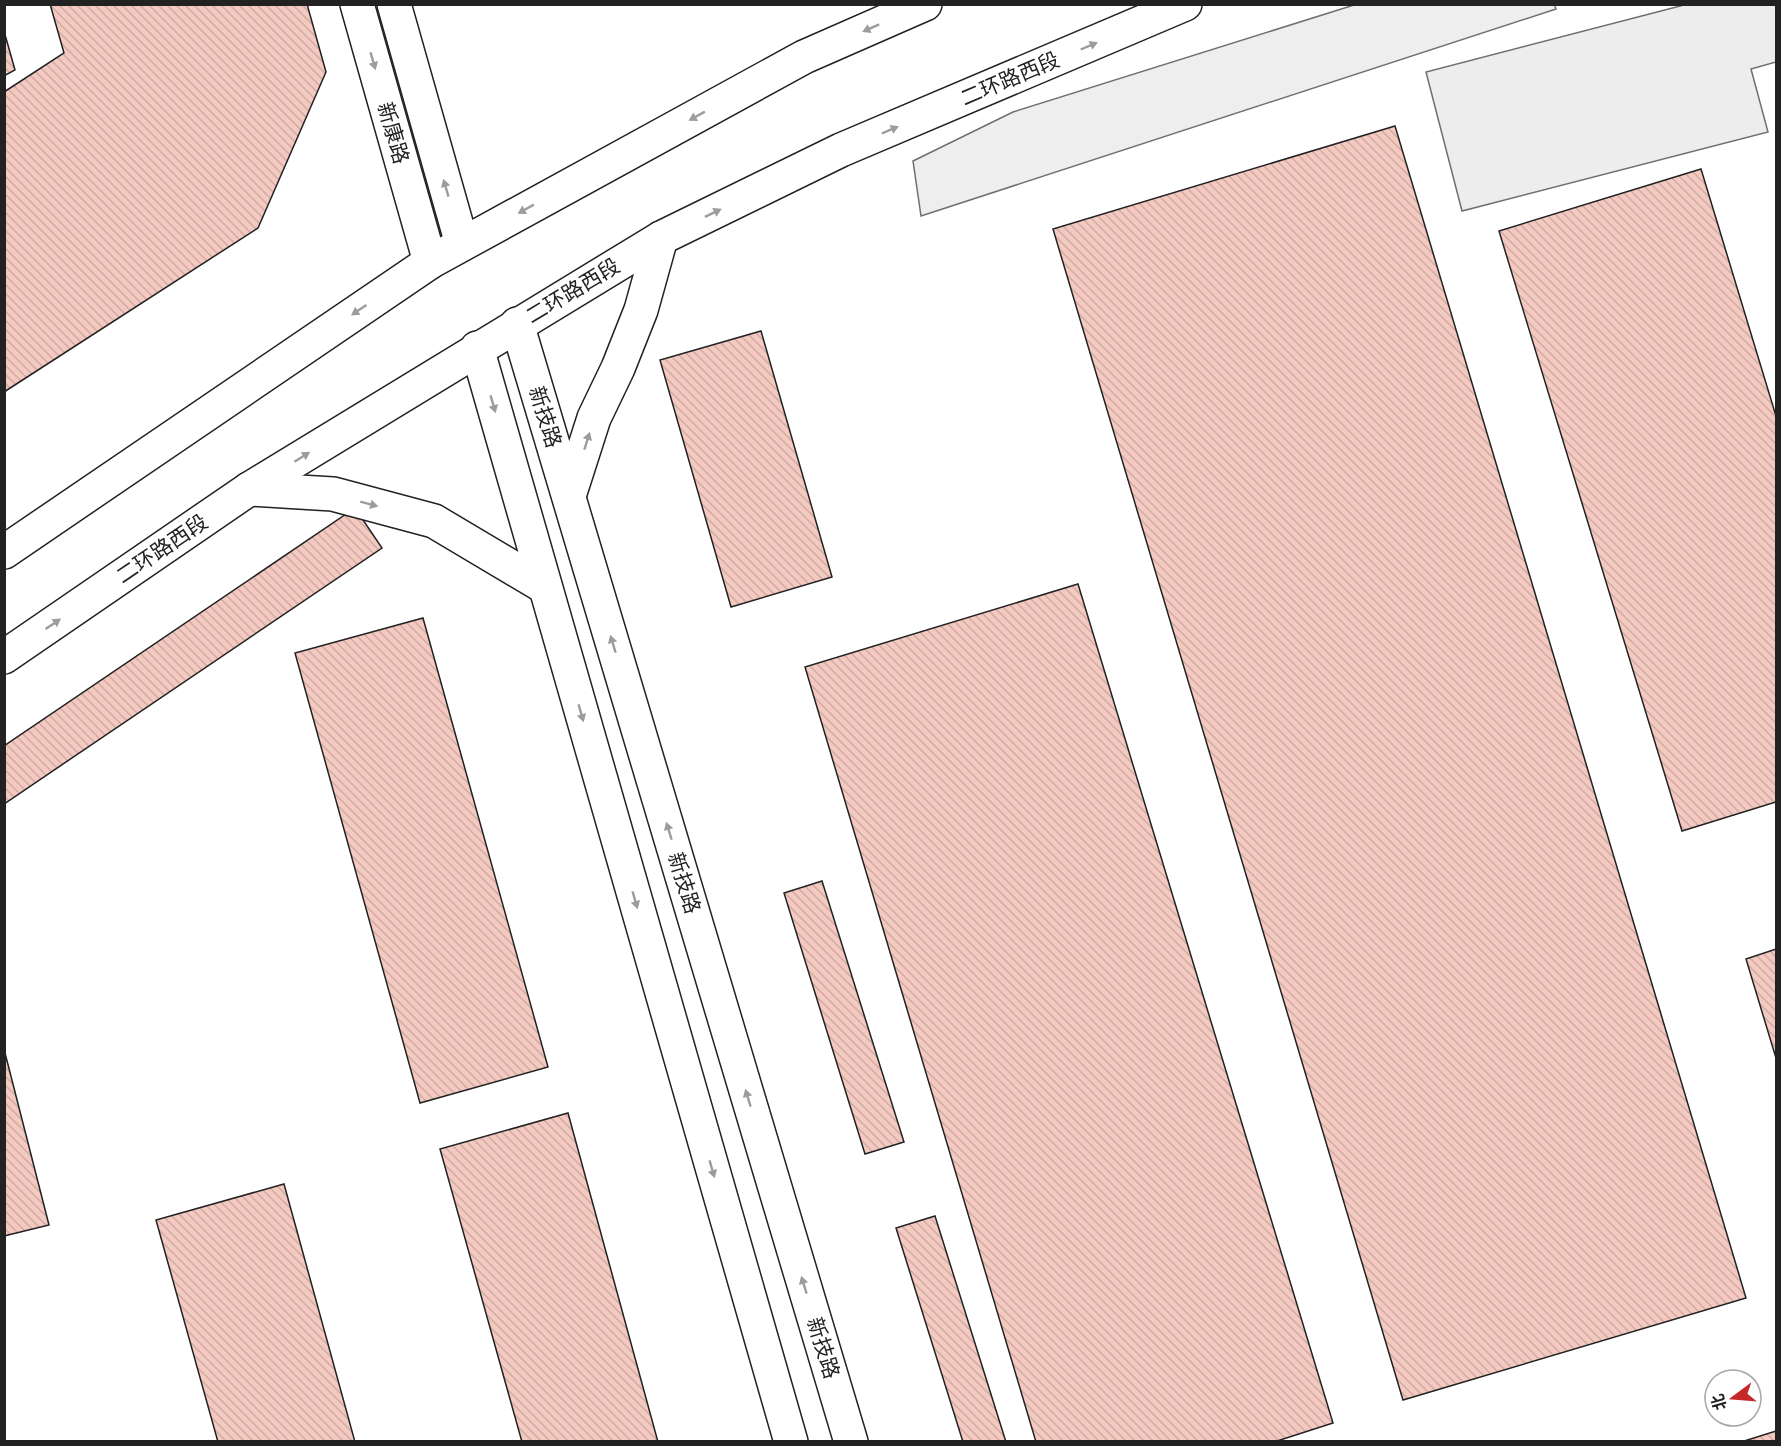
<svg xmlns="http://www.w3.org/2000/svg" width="1781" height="1446" font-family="Montserrat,'Noto Sans SC',sans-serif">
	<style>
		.green { fill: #eee; stroke: #6f6f6f; stroke-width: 1.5 }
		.parking { fill: #ededed; stroke: #6f6f6f; stroke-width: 1.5 }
		.building { fill: url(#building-back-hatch); stroke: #222; stroke-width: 1.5 }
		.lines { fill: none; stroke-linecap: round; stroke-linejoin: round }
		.tertiary-casing { stroke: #222; stroke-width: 36 }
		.primary-casing { stroke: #222; stroke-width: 36 }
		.tertiary { stroke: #fff; stroke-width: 33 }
		.primary { stroke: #fff; stroke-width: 33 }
		.oneway { fill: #9c9c9c }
		.labels { text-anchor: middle; stroke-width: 4.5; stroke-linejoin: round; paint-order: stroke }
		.street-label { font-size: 21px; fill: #222; stroke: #fff }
	</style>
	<defs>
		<pattern id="building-back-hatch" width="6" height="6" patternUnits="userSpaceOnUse" patternTransform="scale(1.5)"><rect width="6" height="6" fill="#f3c9c0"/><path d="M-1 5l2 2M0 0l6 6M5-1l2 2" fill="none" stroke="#d0aca5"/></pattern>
	</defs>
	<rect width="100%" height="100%" fill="#fff"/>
	<polygon class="green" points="1554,4 1556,9 921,216 913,161 1013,112 1354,5"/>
	<polygon class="parking" points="1684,5 1776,5 1776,62 1751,69 1768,132 1462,211 1426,72"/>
	<g class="building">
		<polygon points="50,4 307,4 326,72 258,228 4,392 4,92 64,53"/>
		<polygon points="4,31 15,70 4,76"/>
		<polygon points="1395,126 1746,1298 1403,1400 1053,229"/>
		<polygon points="1701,169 1776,416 1776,802 1682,831 1499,231"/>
		<polygon points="761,331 832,577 731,607 660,360"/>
		<polygon points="355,508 382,548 4,804 4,746"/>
		<polygon points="1078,584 1333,1423 1274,1442 1036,1442 805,667"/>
		<polygon points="423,618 548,1067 420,1103 295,653"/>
		<polygon points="822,881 904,1142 865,1154 784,893"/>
		<polygon points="1776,949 1776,1058 1746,959"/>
		<polygon points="4,1049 49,1225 4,1236"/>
		<polygon points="568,1113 658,1442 522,1442 440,1149"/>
		<polygon points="284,1184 355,1442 218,1442 156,1220"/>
		<polygon points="935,1216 1006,1442 963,1442 896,1228"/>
		<polygon points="1776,1431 1776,1442 1741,1442"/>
	</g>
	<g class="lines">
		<g class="tertiary-casing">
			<g id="tertiary">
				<polyline points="357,4 430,262"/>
				<polyline points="394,4 462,244"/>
				<polyline points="517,324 851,1442"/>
				<polyline points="477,348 791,1442"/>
				<polyline points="249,489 333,494 434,521 545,587"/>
				<polyline points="569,496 594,418 618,368 641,310 661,238"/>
			</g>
		</g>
		<g class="primary-casing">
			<g id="primary">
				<polyline points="4,552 430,262 804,57 925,4"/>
				<polyline points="4,657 249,489 661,238 841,150 1185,4"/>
			</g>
		</g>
		<use href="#tertiary" class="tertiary"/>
		<use href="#primary" class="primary"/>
	</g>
	<defs><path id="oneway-solid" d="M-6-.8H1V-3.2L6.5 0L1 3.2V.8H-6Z" transform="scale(1.5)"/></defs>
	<g class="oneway">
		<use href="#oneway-solid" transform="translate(871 28) rotate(156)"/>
		<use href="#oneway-solid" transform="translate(1089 46) rotate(-23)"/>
		<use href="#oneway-solid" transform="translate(373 61) rotate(74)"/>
		<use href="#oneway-solid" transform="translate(697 116) rotate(151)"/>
		<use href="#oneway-solid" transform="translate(890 130) rotate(-23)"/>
		<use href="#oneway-solid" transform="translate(446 188) rotate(-106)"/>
		<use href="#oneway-solid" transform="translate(526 209) rotate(151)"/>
		<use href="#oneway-solid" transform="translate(713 213) rotate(-26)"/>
		<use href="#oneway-solid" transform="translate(359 310) rotate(146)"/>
		<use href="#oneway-solid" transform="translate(493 404) rotate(74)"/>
		<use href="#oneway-solid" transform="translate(587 441) rotate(-73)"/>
		<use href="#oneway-solid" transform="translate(302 457) rotate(-32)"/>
		<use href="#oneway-solid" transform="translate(369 504) rotate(15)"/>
		<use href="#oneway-solid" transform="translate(53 624) rotate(-34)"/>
		<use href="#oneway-solid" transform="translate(613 644) rotate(-107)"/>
		<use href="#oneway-solid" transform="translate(581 713) rotate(74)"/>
		<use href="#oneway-solid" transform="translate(669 831) rotate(-107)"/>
		<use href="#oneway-solid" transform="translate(635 900) rotate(74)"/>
		<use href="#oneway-solid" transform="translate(748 1098) rotate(-107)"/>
		<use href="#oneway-solid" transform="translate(712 1169) rotate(74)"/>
		<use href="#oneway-solid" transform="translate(804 1285) rotate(-107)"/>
	</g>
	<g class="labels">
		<g class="street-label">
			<text transform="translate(1010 79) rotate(-23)" y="7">二环路西段</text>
			<text transform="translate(393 133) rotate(74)" y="7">新康路</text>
			<text transform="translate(573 291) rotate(-31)" y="7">二环路西段</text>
			<text transform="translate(545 417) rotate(73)" y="7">新技路</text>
			<text transform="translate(162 549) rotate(-34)" y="7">二环路西段</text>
			<text transform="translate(684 883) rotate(73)" y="7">新技路</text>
			<text transform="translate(823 1348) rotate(73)" y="7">新技路</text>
		</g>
	</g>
	<rect width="1781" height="1446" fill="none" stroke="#222222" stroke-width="12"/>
	<g transform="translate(1733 1398) rotate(254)"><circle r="28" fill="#ffffff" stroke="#a7a7a7" stroke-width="1.5"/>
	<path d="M0-4.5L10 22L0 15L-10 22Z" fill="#c62828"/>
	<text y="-9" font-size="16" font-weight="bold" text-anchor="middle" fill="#222222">北</text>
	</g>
</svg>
